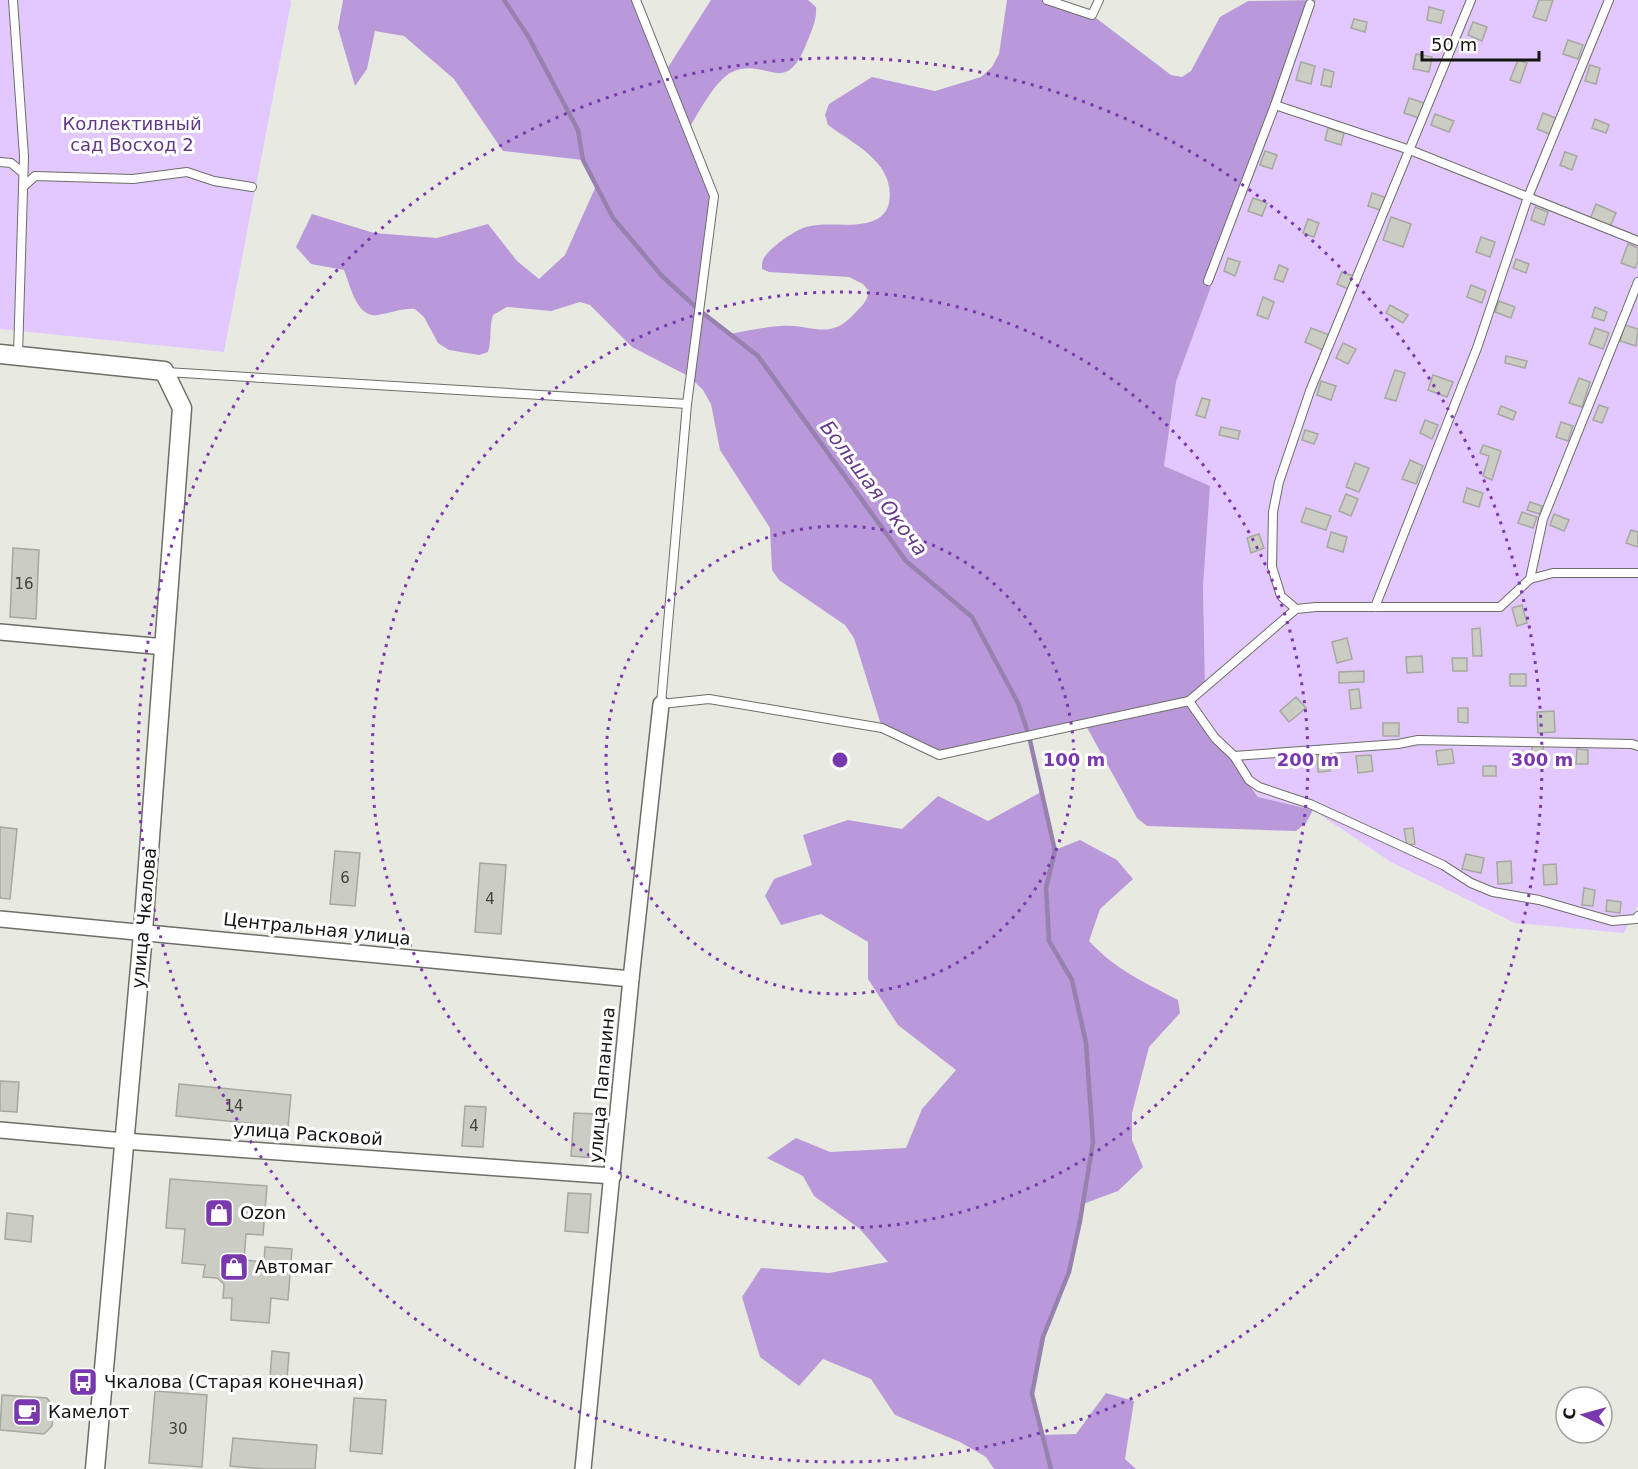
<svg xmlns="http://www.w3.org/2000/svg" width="1638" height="1469" font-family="'DejaVu Sans',sans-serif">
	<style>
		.green { fill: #e2c8fe }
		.forest { fill: #b999da }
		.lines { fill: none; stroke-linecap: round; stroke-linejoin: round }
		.stream { stroke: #9781af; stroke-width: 4.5 }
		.building { fill: #cbcdc5; stroke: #a6a8a0; stroke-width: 1.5 }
		.service-casing { stroke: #6d6e67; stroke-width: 10 }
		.minor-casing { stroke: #6d6e67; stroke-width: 18 }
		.tertiary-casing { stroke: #6d6e67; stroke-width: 21 }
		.service { stroke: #fff; stroke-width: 8 }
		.minor { stroke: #fff; stroke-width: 15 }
		.tertiary { stroke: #fff; stroke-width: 18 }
		.ring { fill: none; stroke: #7938ad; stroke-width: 3; stroke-dasharray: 3 6 }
		.labels { text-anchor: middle; stroke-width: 6; stroke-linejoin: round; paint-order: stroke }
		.number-label { font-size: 15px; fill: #42433f }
		.park-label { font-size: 18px; fill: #613786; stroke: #fff }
		.street-label { font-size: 18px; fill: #151512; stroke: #fff }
		.poi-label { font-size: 18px; fill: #151512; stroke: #fff; text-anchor: start }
		.water-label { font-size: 20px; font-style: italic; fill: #653b89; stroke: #fff }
		.centre { fill: #7938ad; stroke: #fff; stroke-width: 3 }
		.ring-label { font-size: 18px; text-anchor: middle; font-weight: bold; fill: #7938ad; stroke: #fff; stroke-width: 6; stroke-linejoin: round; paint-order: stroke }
	</style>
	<rect width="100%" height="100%" fill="#e8eae1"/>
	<g class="green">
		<polygon points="0,0 290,0 291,3 224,352 0,329"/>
		<polygon points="1316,0 1638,0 1638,905 1624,933 1515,923 1391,862 1313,810 1259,797 1189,701 1205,686 1203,586 1164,466 1176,382"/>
	</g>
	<g class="forest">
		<path d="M343 0H636L665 72 711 0H808L816 7C817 20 812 30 807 42 785 100 767 56 732 72 715 80 698 114 688 130L714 196 699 310 730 334C747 331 764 327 781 326 811 323 829 342 854 314 861 307 867 302 869 291L863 284 849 277 769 272 762 269C762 267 762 261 763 260 767 249 795 230 806 227 825 222 847 227 866 223 877 221 887 214 889 203 896 163 855 145 828 125L825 115 829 104 872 77 935 91 981 77 992 67 999 54 1007 0H1047L1092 15 1171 75 1182 77 1191 71 1220 17 1248 1 1316 0 1176 382 1164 466 1210 486 1203 586 1205 687 1189 701 1258 797 1313 810 1306 823 1296 831 1147 826 1137 818 1085 724 939 755 882 728 854 638 845 625 779 580 772 570 770 528 720 450 711 404 703 390 690 377 632 347 590 305 580 302 551 311 507 307 493 315C489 327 492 339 488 352L479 355 449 350 438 343 424 317 415 309C402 308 391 313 378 315 357 319 350 285 344 270L311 264 296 247 312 214 374 233 437 238 488 224 517 261 539 279 565 255 596 186 583 160 503 151 454 79 404 36 375 31 367 69 355 86 338 28Z"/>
		<path d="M1041 792 1055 850 1080 840 1117 860 1133 879 1100 909 1089 941C1116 970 1144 982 1178 1000L1180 1013 1149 1047 1132 1113V1140L1143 1167 1118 1191 1083 1204 1069 1272 1043 1337 1032 1394 1041 1435 1076 1434 1106 1393 1134 1401 1125 1459 1136 1469H994L986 1457 960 1442 895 1415 871 1379 823 1359 799 1386 760 1357 742 1297 761 1268 829 1273 888 1262 860 1229 814 1196 803 1176 767 1158 796 1138 830 1152 906 1148 922 1109 956 1070 898 1025 868 979V942L821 914 781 925 765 896 774 879 812 865 803 835 848 820 902 829 938 796 988 821Z"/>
	</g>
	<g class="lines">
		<polyline class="stream" points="504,0 528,36 578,130 583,160 613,218 662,276 699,310 758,356 906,561 972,617 1018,703 1029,736 1055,851 1046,888 1049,941 1072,980 1086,1043 1093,1142 1080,1221 1069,1272 1043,1337 1032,1394 1051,1469"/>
	</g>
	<g class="building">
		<polygon points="1539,0 1553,0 1546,21 1533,17"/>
		<polygon points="1429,7 1444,11 1441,23 1427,20"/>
		<polygon points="1354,19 1367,22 1365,32 1351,28"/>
		<polygon points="1473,22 1487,27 1482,41 1468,35"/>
		<polygon points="1568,40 1583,45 1578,59 1563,54"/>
		<polygon points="1416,54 1432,57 1429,72 1413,69"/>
		<polygon points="1518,60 1527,63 1520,83 1510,80"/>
		<polygon points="1301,62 1315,66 1311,84 1296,80"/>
		<polygon points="1590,65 1600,68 1596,84 1585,81"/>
		<polygon points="1324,69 1334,72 1331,87 1321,85"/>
		<polygon points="1409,98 1424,103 1419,118 1404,113"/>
		<polygon points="1543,113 1558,119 1552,135 1537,129"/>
		<polygon points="1435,114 1454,121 1449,132 1431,125"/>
		<polygon points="1595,119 1609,125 1606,133 1592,128"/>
		<polygon points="1328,128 1344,133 1341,145 1325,140"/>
		<polygon points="1265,151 1277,155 1272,169 1260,165"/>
		<polygon points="1565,152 1577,156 1572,170 1560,165"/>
		<polygon points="1372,193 1387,198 1383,211 1368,206"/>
		<polygon points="1253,198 1267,203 1262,216 1248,211"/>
		<polygon points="1596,204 1616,213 1610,227 1590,219"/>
		<polygon points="1535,207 1548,212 1544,225 1531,220"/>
		<polygon points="1391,217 1411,224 1403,247 1383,240"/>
		<polygon points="1308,219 1319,223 1314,237 1303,233"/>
		<polygon points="1481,237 1495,242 1490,257 1476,252"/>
		<polygon points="1628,244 1638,248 1638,261 1635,268 1621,263"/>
		<polygon points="1228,258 1240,262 1235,276 1224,271"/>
		<polygon points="1516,259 1529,264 1526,273 1513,268"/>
		<polygon points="1279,265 1288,269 1283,282 1274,279"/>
		<polygon points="1342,272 1353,276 1348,289 1337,284"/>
		<polygon points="1471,285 1486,291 1482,303 1467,297"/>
		<polygon points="1263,297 1274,302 1268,319 1257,315"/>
		<polygon points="1499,301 1515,307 1511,318 1495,312"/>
		<polygon points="1390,305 1408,315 1403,323 1386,313"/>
		<polygon points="1595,307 1607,312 1604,321 1592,317"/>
		<polygon points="1625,325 1638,329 1636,346 1620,341"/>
		<polygon points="1311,328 1329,335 1323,350 1305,342"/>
		<polygon points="1595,328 1609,333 1603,349 1589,344"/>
		<polygon points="1343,343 1356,349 1348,364 1336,358"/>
		<polygon points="1506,356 1527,361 1525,368 1505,363"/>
		<polygon points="1395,370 1405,373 1396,401 1385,398"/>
		<polygon points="1433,375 1453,382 1447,397 1428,390"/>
		<polygon points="1579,378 1590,382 1582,407 1569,403"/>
		<polygon points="1321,381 1336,386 1331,400 1317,395"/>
		<polygon points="1202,398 1210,400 1205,418 1196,415"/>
		<polygon points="1599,405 1608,408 1602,423 1593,420"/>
		<polygon points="1501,406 1516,412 1513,420 1498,414"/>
		<polygon points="1425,420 1438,425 1432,439 1420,433"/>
		<polygon points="1561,422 1573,426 1568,441 1556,437"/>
		<polygon points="1221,427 1240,431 1238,439 1219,435"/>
		<polygon points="1305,430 1318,434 1314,444 1302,440"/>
		<polygon points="1483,445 1501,451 1492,480 1483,476 1489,456 1480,453"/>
		<polygon points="1410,460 1423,466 1416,484 1402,479"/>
		<polygon points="1355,463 1369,468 1359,492 1346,487"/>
		<polygon points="1467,488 1483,493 1479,507 1463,502"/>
		<polygon points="1346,494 1358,499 1351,516 1339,511"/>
		<polygon points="1530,502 1542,506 1540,514 1527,510"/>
		<polygon points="1306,508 1331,516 1326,530 1301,522"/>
		<polygon points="1522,512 1537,517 1533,528 1518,523"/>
		<polygon points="1554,514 1569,520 1564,531 1550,525"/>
		<polygon points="1631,530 1638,532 1638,547 1626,543"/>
		<polygon points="1331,532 1347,537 1343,552 1327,547"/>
		<polygon points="1259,534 1264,548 1251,553 1247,538"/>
		<polygon points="13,548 39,550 36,619 10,617"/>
		<polygon points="1522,605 1527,623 1517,626 1512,608"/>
		<polygon points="1480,628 1482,656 1473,656 1472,629"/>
		<polygon points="1347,638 1352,659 1337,663 1332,642"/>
		<polygon points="1422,656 1423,672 1407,673 1406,657"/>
		<polygon points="1452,658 1467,658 1467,671 1453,671"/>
		<polygon points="1364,671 1364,682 1339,683 1339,672"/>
		<rect x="1510" y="674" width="16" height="12"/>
		<polygon points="1359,689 1361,708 1351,709 1349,690"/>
		<polygon points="1296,697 1306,708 1289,722 1280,711"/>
		<polygon points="1458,708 1468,708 1468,723 1458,722"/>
		<polygon points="1554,711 1555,732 1538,733 1537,712"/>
		<rect x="1383" y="723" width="16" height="13"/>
		<rect x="1532" y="745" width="11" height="16"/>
		<polygon points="1452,749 1454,763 1438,765 1436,751"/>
		<polygon points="1577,749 1588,750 1588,764 1576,764"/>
		<polygon points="1329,755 1330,771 1318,772 1317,756"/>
		<polygon points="1371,755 1373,771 1358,773 1356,756"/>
		<rect x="1483" y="766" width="13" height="10"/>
		<polygon points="0,827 17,829 10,899 0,898"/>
		<polygon points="1413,828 1415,844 1407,845 1404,829"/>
		<polygon points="335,851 360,853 355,906 330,904"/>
		<polygon points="1466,854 1484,858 1481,873 1462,869"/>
		<polygon points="1511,861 1512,883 1498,884 1497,862"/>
		<polygon points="480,863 506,865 501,934 475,932"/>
		<polygon points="1556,864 1557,884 1544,885 1543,865"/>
		<polygon points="1584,888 1595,890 1593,906 1582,905"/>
		<polygon points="1607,900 1621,902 1620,913 1606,911"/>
		<polygon points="0,1081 19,1082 17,1112 0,1111"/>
		<polygon points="179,1084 291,1095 288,1127 176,1116"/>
		<polygon points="465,1106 486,1107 483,1147 462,1146"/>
		<polygon points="574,1113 597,1114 595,1158 571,1156"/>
		<polygon points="170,1179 267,1186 263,1235 246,1234 244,1260 264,1262 265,1247 292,1249 288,1300 271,1298 269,1323 231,1320 232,1298 223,1298 224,1284 217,1278 203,1277 205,1265 182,1263 185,1229 166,1228"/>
		<polygon points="568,1193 591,1194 588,1233 565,1231"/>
		<polygon points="7,1213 33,1216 31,1242 5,1239"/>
		<polygon points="272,1351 289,1353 287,1379 270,1377"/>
		<polygon points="155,1391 207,1395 202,1467 149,1463"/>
		<polygon points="2,1395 47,1398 54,1408 52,1426 44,1434 0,1430"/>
		<polygon points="354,1398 386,1400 382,1454 350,1451"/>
		<polygon points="233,1438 317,1445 315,1469 265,1469 230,1466"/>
	</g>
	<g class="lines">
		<g class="service-casing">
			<g id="service">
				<polyline points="13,0 24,156 18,355"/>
				<polyline points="636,0 714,196 687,404"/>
				<polyline points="1047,0 1092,15 1099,0"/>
				<polyline points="1275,105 1410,150 1638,241"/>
				<polyline points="0,162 11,163 23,173"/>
				<polyline points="23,187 35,176 133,179 187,172 214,181 252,187"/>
				<polyline points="1208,281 1275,105 1310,4"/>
				<polyline points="166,372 687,404 661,704 709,699 882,728 939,755 1189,701 1296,609 1316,607 1500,607 1530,579 1543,519 1638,282"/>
				<polyline points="1530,579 1553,573 1638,573"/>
				<polyline points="1375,607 1477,348 1528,197 1609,0"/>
				<polyline points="1296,609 1281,596 1272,567 1273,512 1279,482 1310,391 1471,0"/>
				<polyline points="1189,701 1215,738 1234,756 1249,780 1259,787 1310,804 1443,865 1471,883 1493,892 1539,900 1612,921 1636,919 1638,916"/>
				<polyline points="1234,756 1398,744 1418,740 1632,744 1638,746"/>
			</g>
		</g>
		<g class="minor-casing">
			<g id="minor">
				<polyline points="0,632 165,647"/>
				<polyline points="0,919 631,979"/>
				<polyline points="0,1130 124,1141 613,1176"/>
				<polyline points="583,1469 631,979 661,704"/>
			</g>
		</g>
		<g class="tertiary-casing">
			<polyline id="tertiary" points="0,354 164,371 182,408 142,945 95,1469"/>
		</g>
		<use href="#service" class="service"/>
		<use href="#minor" class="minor"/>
		<use href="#tertiary" class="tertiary"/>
	</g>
	<g class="ring">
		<circle cx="840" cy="760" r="234"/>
		<circle cx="840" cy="760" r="468"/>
		<circle cx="840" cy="760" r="702"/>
	</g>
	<defs>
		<g id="shop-square" transform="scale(1.5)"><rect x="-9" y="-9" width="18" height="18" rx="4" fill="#7938ad" stroke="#fff"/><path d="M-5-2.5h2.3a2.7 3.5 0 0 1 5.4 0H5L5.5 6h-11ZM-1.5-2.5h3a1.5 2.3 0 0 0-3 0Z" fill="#fff"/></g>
		<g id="bus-square" transform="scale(1.5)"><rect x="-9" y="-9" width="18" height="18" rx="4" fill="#7938ad" stroke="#fff"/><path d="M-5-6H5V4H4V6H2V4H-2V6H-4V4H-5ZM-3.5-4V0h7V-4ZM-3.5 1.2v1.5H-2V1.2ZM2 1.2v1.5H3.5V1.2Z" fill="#fff"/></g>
		<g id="cafe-square" transform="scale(1.5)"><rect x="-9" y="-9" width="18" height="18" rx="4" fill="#7938ad" stroke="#fff"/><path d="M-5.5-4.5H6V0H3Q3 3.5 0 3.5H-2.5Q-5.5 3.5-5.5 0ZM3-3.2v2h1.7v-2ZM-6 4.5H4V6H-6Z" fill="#fff"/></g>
	</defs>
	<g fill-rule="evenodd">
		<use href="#shop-square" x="219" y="1213"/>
		<use href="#shop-square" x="234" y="1267"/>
		<use href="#bus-square" x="83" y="1382"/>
		<use href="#cafe-square" x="27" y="1412"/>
	</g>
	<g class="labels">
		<g class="number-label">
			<text x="24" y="589">16</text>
			<text x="345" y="883">6</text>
			<text x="490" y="904">4</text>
			<text x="234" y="1111">14</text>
			<text x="474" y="1131">4</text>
			<text x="178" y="1434">30</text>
		</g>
		<g class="park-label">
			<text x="132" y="130">Коллективный<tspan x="132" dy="21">сад Восход 2</tspan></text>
		</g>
		<g class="street-label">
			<text transform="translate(144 918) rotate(-85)" y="6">улица Чкалова</text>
			<text transform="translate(317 929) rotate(6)" y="6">Центральная улица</text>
			<text transform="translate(602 1085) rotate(-85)" y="6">улица Папанина</text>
			<text transform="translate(308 1134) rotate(4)" y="6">улица Расковой</text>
		</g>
		<g class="poi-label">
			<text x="240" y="1219">Ozon</text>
			<text x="255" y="1273">Автомаг</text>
			<text x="104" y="1388">Чкалова (Старая конечная)</text>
			<text x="48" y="1418">Камелот</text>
		</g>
		<g class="water-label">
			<text transform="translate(874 488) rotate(53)" y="7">Большая Окоча</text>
		</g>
	</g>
	<circle cx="840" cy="760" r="9" class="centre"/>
	<g class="ring-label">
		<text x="1074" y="766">100 m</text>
		<text x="1308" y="766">200 m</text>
		<text x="1542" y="766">300 m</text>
	</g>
	<g transform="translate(1584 1415) rotate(275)"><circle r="28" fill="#ffffff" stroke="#a1a1a0" stroke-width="1.5"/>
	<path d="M0-4.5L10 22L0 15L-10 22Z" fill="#7938ad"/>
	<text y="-9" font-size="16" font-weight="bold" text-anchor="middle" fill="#151512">С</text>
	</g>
	<path d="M1422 51v9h117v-9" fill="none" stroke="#151512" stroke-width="3"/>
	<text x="1431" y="51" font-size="18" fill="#151512" stroke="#ffffff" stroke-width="4.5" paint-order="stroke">50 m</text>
</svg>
